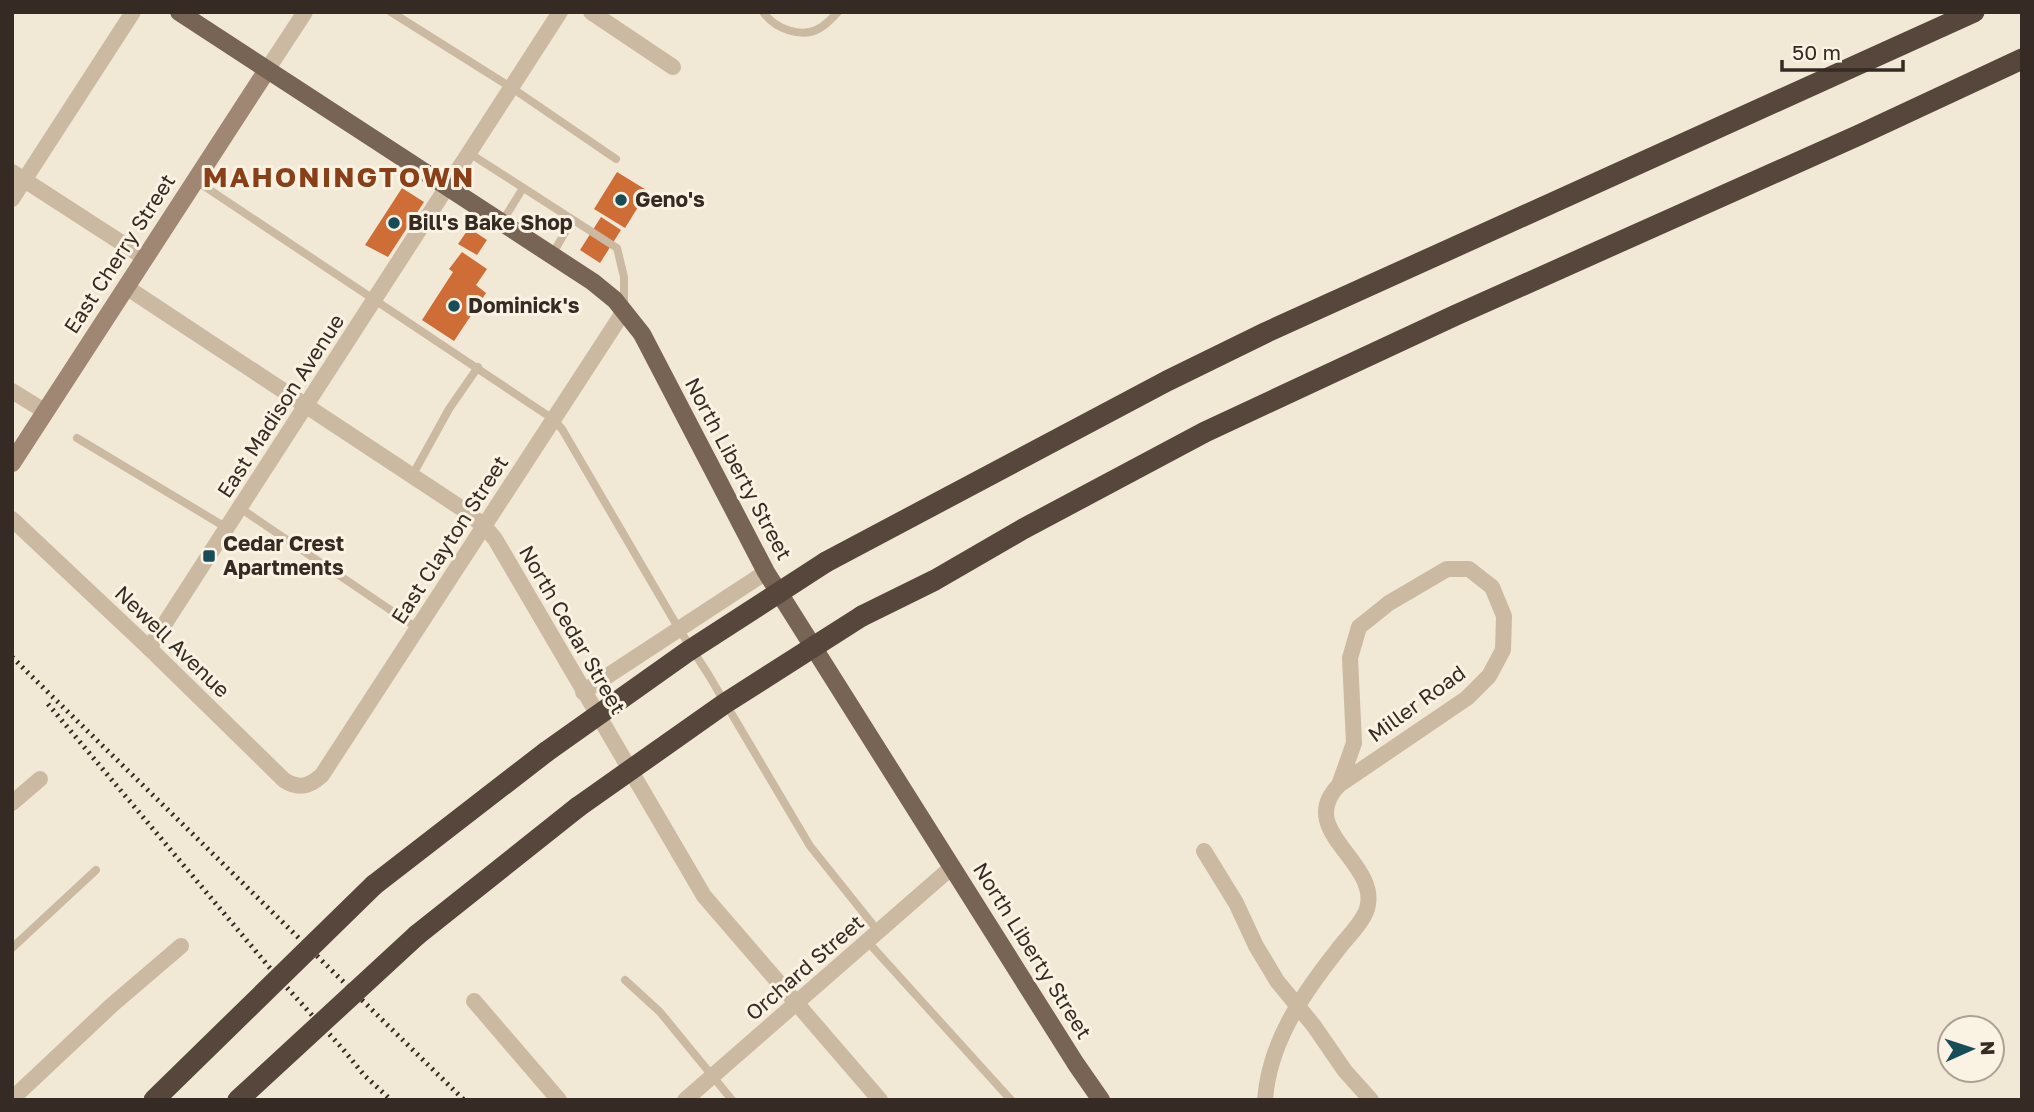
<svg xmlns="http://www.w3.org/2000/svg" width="2034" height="1112" font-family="'Golos Text',sans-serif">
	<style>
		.building { fill: #cf6d37 }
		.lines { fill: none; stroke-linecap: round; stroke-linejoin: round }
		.lane { stroke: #cbb9a1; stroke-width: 8 }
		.street { stroke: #cbb9a1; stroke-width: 16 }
		.secondary { stroke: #9f8773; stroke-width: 18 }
		.primary { stroke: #786454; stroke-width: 18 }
		.highway { stroke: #56463b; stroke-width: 21 }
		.rail { stroke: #352b24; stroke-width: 5; stroke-dasharray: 2 5; stroke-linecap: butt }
		.highway-bridge { stroke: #56463b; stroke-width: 21 }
		.poi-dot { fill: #174d59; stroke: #faf2e2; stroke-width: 2.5 }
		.labels { text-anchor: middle; stroke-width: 6; stroke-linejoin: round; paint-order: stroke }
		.poi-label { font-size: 21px; font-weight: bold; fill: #352b24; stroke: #faf2e2; text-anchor: start }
		.street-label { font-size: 21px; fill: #352b24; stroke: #faf2e2 }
		.district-label { font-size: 28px; font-weight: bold; letter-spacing: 2px; fill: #893f18; stroke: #faf2e2 }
	</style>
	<rect width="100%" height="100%" fill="#f2e8d6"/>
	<g class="building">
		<polygon points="617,172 648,191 625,228 594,209"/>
		<polygon points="402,188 424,202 388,257 365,245"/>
		<polygon points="601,217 621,230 600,263 580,250"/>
		<polygon points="469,228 487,240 477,255 458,244"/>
		<polygon points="462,252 487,269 476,285 486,293 454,341 422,320 453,272 449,269"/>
	</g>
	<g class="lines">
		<g class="lane">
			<polyline points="391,12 512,88 616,159"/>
			<path d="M763 12C775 29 802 39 820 28 827 24 832 18 838 12"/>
			<polyline points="469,153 617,248 624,277 624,308"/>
			<polyline points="195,180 553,419 562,429 679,629 708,674 810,846 878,931"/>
			<polyline points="502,222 523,188"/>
			<polyline points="552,255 572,220"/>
			<polyline points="77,438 227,528"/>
			<polyline points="412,476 449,409 478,367"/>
			<polyline points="240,508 417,628"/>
			<polyline points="867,941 1011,1100"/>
			<polyline points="12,948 96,870"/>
			<polyline points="625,980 660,1012 732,1100"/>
		</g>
		<g class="street">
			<polyline points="591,12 673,67"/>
			<polyline points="267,70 305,12"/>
			<polyline points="12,172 145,258"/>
			<polyline points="12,199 133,12"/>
			<polyline points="126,287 461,508 484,526 495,539 704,896 880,1100"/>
			<polyline points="12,391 46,412"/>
			<path d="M12 519 149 648 284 780C299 790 310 786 322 775L624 311"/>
			<polyline points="149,648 560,12"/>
			<polyline points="583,692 766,572"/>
			<polyline points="12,803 40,779"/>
			<polyline points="1204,851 1236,903 1256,946 1277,981 1314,1026 1345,1071 1371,1100"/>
			<polyline points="474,1001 559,1100"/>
			<polyline points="12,1099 112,1005 181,946"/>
			<polyline points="685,1100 952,867"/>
			<path d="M1265 1100C1269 1043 1302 995 1336 952 1345 939 1362 924 1367 909 1381 862 1294 831 1339 785L1467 698 1489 676 1503 650 1504 616 1492 587 1469 569H1447L1389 603 1359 627 1350 658 1354 743 1339 785"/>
		</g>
		<polyline class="secondary" points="12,463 267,70"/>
		<polyline class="primary" points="179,12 593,282 615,300 642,334 766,572 1076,1064 1101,1100"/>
		<g class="highway">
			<polyline points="826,562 1167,381 1267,332 1974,12"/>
			<polyline points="862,616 935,580 1023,529 1205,432 1456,315 1859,135 2022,59"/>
			<polyline points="374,885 546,752"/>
			<polyline points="417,935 578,807"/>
		</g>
		<g class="rail">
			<polyline points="12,657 464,1100"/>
			<polyline points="48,704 280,980 342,1048 364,1075 391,1100"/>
		</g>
		<g class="highway-bridge">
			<polyline points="546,752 687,652 826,562"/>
			<polyline points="578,807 724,704 862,616"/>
			<polyline points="154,1100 374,885"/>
			<polyline points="238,1100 417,935"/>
		</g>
	</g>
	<g class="poi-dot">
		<circle cx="621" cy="200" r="7"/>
		<circle cx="394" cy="223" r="7"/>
		<circle cx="454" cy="306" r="7"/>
		<rect x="202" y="549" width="14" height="14" rx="3.5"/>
	</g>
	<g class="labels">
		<g class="poi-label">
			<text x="635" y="207">Geno's</text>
			<text x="408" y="230">Bill's Bake Shop</text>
			<text x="468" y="313">Dominick's</text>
			<text x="223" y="551">Cedar Crest<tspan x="223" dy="24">Apartments</tspan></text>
		</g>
		<g class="street-label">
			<text transform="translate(120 254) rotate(-57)" y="7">East Cherry Street</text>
			<text transform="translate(281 406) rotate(-57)" y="7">East Madison Avenue</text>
			<text transform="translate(738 469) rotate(62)" y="7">North Liberty Street</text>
			<text transform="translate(450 540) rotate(-57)" y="7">East Clayton Street</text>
			<text transform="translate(572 630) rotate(60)" y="7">North Cedar Street</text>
			<text transform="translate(172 642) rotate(44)" y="7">Newell Avenue</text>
			<text transform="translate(1417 704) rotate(-36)" y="7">Miller Road</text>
			<text transform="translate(1032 951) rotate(58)" y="7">North Liberty Street</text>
			<text transform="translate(805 968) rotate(-41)" y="7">Orchard Street</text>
		</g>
		<g class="district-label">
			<text x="339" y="187">MAHONINGTOWN</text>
		</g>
	</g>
	<rect width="2034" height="1112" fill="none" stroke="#352b24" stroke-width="28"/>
	<g transform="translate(1971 1049) rotate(87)"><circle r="33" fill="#faf2e2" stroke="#aba296" stroke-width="2"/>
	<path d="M0-5L12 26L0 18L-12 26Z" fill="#174d59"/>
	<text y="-10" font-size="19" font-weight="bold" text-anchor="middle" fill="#352b24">N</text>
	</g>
	<path d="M1782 60v10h121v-10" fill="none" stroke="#352b24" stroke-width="3.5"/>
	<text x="1792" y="60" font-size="21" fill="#352b24" stroke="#faf2e2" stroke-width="5" paint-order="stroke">50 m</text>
</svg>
